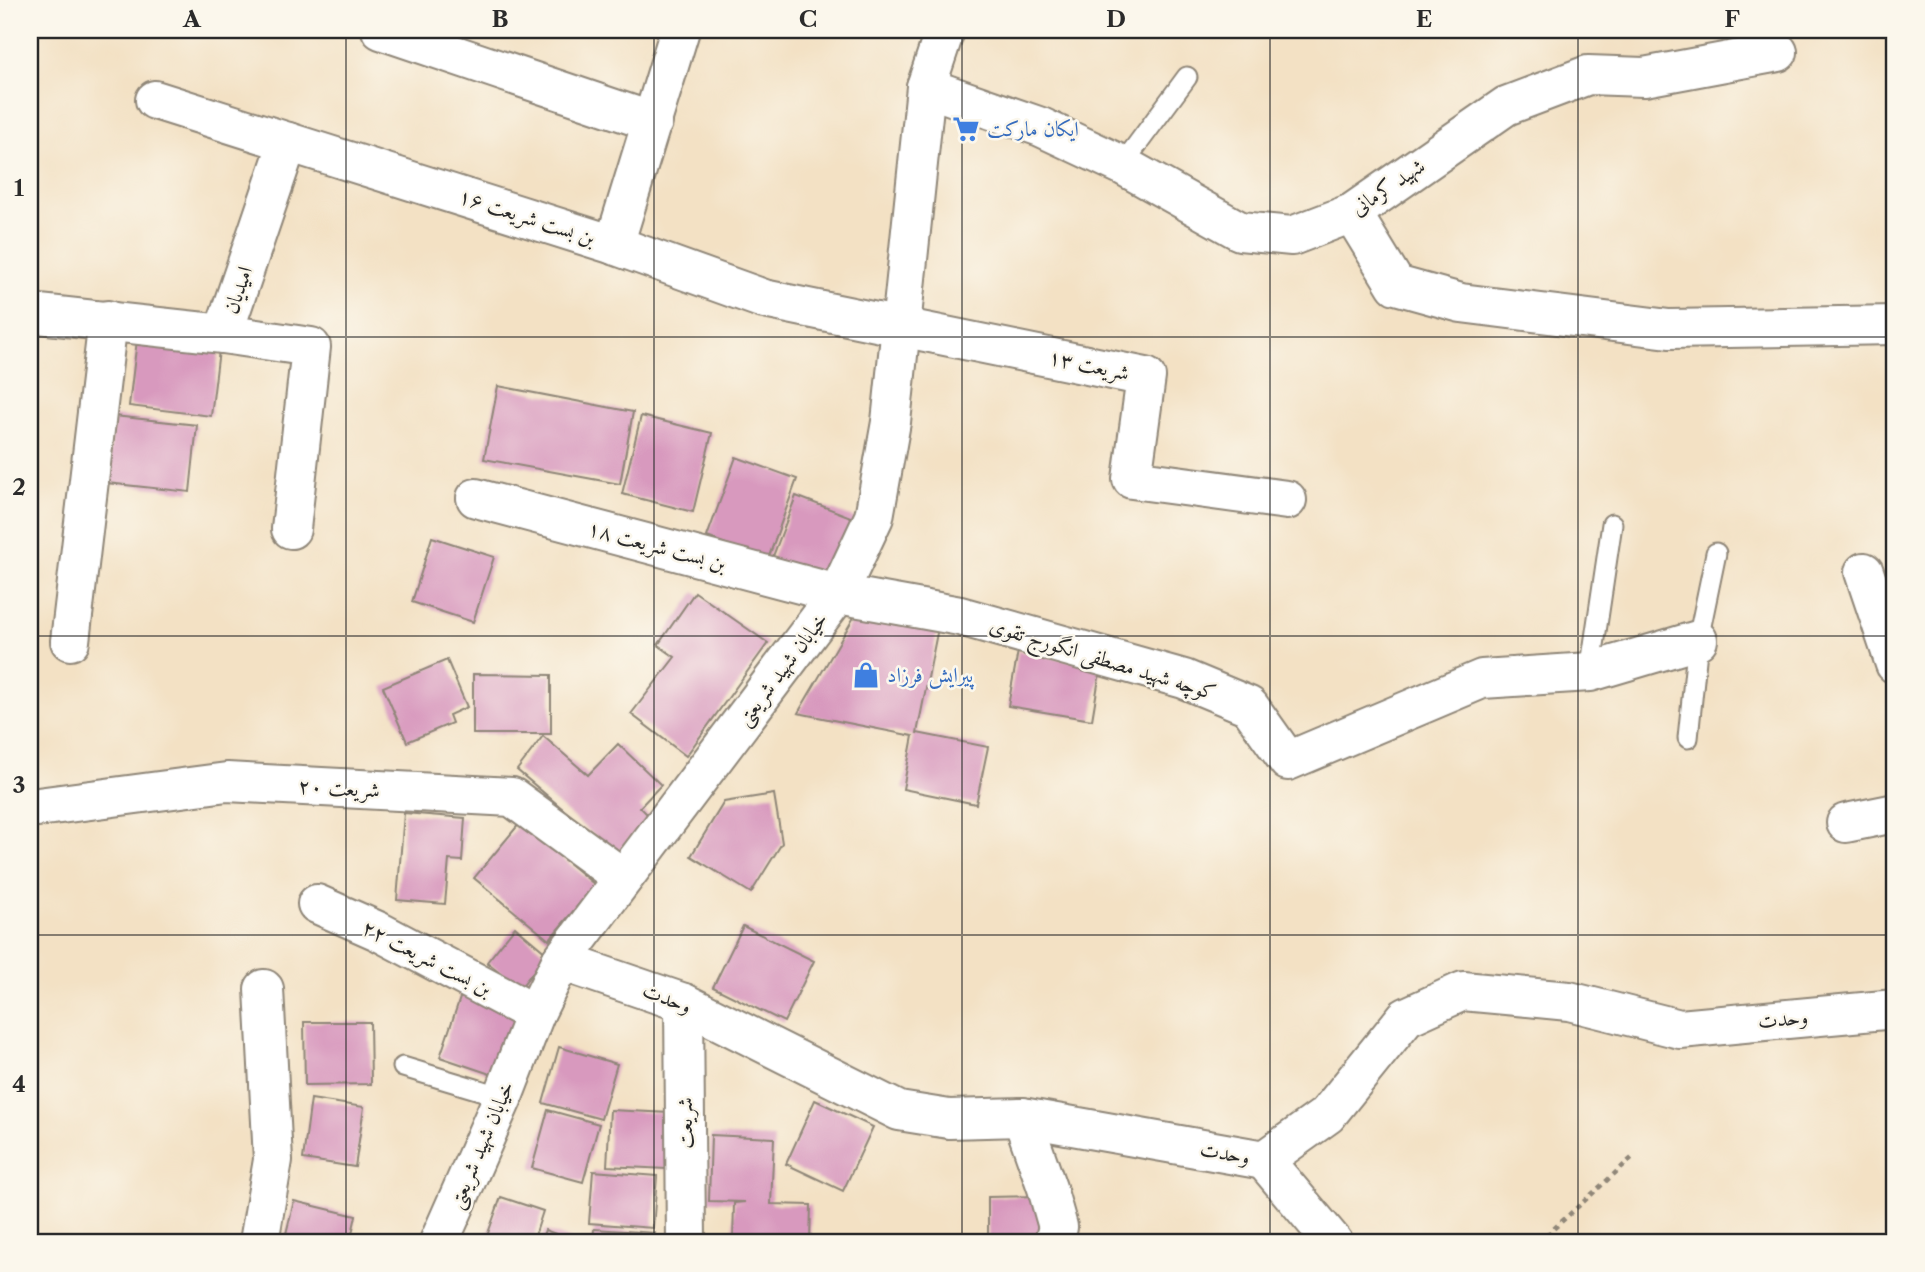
<svg xmlns="http://www.w3.org/2000/svg" width="1925" height="1272" font-family="'Libre Caslon Text',Amiri,serif">
	<style>
		.building { fill: #d899be }
		.lines { fill: none; stroke-linecap: round; stroke-linejoin: round }
		.service-casing { stroke: #8f8678; stroke-width: 23 }
		.minor-casing { stroke: #8f8678; stroke-width: 42 }
		.tertiary-casing { stroke: #8f8678; stroke-width: 42 }
		.path { stroke: #8f8678; stroke-width: 4.5; stroke-dasharray: 5 5; stroke-linecap: butt }
		.service { stroke: #fff; stroke-width: 19 }
		.minor { stroke: #fff; stroke-width: 38 }
		.tertiary { stroke: #fff; stroke-width: 38 }
		.grid { fill: none; stroke: #2b2b2b; stroke-width: 2; stroke-opacity: 0.55 }
		.labels { text-anchor: middle; stroke-width: 5; stroke-linejoin: round; paint-order: stroke }
		.shop-label { font-size: 21px; fill: #366cbe; stroke: #fbf7ec; text-anchor: start }
		.street-label { font-size: 21px; fill: #2b2b2b; stroke: #fbf7ec }
		.neatline { fill: none; stroke: #2b2b2b; stroke-width: 2.5 }
		.grid-label { font-size: 23px; text-anchor: middle; font-weight: bold; fill: #2b2b2b }
	</style>
	<rect width="100%" height="100%" fill="#fbf7ec"/>
	<filter id="ink" filterUnits="userSpaceOnUse"><feTurbulence type="fractalNoise" baseFrequency=".0143" numOctaves="2"/><feDisplacementMap in="SourceGraphic" scale="14" xChannelSelector="R" yChannelSelector="G"/><feConvolveMatrix kernelMatrix="1 2 1 2 8 2 1 2 1" color-interpolation-filters="sRGB"/></filter>
	<filter id="wash" filterUnits="userSpaceOnUse"><feTurbulence type="fractalNoise" baseFrequency=".00686" numOctaves="4" result="noise"/><feDisplacementMap in="SourceGraphic" scale="28" xChannelSelector="R" yChannelSelector="G"/><feGaussianBlur stdDeviation="1.57" result="paint"/><feColorMatrix in="noise" values="0 0 0 0 0 0 0 0 0 0 0 0 0 0 0 0 0 1.4 0 .05"/><feComposite in="paint" operator="in"/></filter>
	<g filter="url(#wash)">
		<rect width="100%" height="100%" fill="#f3e1c4"/>
		<g id="blocks">
			<g class="building">
				<polygon points="137,340 219,350 211,416 129,406"/>
				<polygon points="498,386 633,412 620,484 484,459"/>
				<polygon points="114,416 197,425 190,492 107,483"/>
				<polygon points="641,416 712,433 693,512 622,494"/>
				<polygon points="736,457 797,479 768,559 707,537"/>
				<polygon points="796,496 856,519 831,582 772,559"/>
				<polygon points="432,537 494,557 473,622 412,602"/>
				<polygon points="695,592 768,643 686,756 631,714 675,657 658,645"/>
				<polygon points="857,612 938,628 917,733 988,747 976,804 903,789 913,736 798,713"/>
				<polygon points="1018,651 1101,666 1092,720 1008,706"/>
				<polygon points="447,660 467,707 449,715 452,723 407,742 383,687"/>
				<polygon points="473,674 551,675 551,734 473,734"/>
				<polygon points="543,736 588,775 618,744 661,785 640,807 650,817 616,854 517,770"/>
				<polygon points="774,794 782,843 751,893 691,856 724,802"/>
				<polygon points="404,813 465,818 462,861 449,860 445,904 397,900"/>
				<polygon points="520,823 595,885 549,940 474,878"/>
				<polygon points="743,926 814,961 784,1022 713,987"/>
				<polygon points="515,927 547,954 520,988 487,962"/>
				<polygon points="461,995 517,1014 496,1076 440,1057"/>
				<polygon points="304,1022 370,1022 371,1084 305,1085"/>
				<polygon points="559,1047 617,1064 601,1119 543,1103"/>
				<polygon points="311,1099 364,1107 355,1167 303,1159"/>
				<polygon points="815,1100 873,1127 843,1191 786,1164"/>
				<polygon points="548,1110 599,1124 583,1182 532,1168"/>
				<polygon points="610,1110 670,1113 667,1169 607,1166"/>
				<polygon points="711,1135 774,1138 771,1204 811,1205 810,1242 733,1242 734,1203 745,1202 709,1201"/>
				<polygon points="593,1171 657,1176 653,1228 589,1223"/>
				<polygon points="1042,1196 1043,1242 988,1242 988,1197"/>
				<polygon points="501,1197 543,1211 533,1242 506,1242 487,1236"/>
				<polygon points="294,1201 356,1216 350,1242 284,1242"/>
				<polygon points="594,1229 655,1233 654,1242 593,1242"/>
				<polygon points="545,1230 577,1242 540,1242"/>
			</g>
		</g>
	</g>
	<g filter="url(#ink)">
		<use href="#blocks" fill-opacity="0" stroke="#8f8678" stroke-width="2"/>
		<g class="lines">
			<g class="service-casing">
				<g id="service">
					<polyline points="1122,165 1187,77"/>
					<polyline points="1590,672 1612,524"/>
					<polyline points="1688,738 1698,640 1716,553"/>
					<polyline points="403,1067 503,1097"/>
				</g>
			</g>
			<g class="minor-casing">
				<g id="minor">
					<polyline points="381,30 653,122"/>
					<polyline points="926,87 1041,127 1122,165 1240,231 1292,236 1352,213 1506,106 1588,75 1644,77 1778,52"/>
					<polyline points="155,100 614,245 764,299 1146,377 1132,479 1287,500"/>
					<polyline points="1352,213 1396,285 1461,303 1669,329 1895,325"/>
					<polyline points="614,245 680,30"/>
					<polyline points="30,313 223,334 288,142"/>
					<polyline points="223,334 311,347 291,529"/>
					<polyline points="476,498 838,594 960,616 1184,679 1249,706 1288,761 1482,679 1590,672 1698,640"/>
					<polyline points="1864,572 1895,664"/>
					<polyline points="70,641 108,320"/>
					<polyline points="30,808 227,782 512,797 623,878"/>
					<polyline points="1846,823 1895,813"/>
					<polyline points="317,904 378,931 535,1014"/>
					<polyline points="684,1003 686,1242"/>
					<polyline points="1022,1117 1047,1188 1058,1227 1054,1242"/>
					<polyline points="1264,1160 1333,1242"/>
					<polyline points="259,1242 273,1160 264,989"/>
				</g>
			</g>
			<g class="tertiary-casing">
				<g id="tertiary">
					<polyline points="561,961 684,1003 899,1111 949,1119 1022,1117 1264,1160 1327,1115 1406,1017 1463,991 1569,1001 1680,1029 1895,1009"/>
					<polyline points="439,1242 503,1097 535,1014 561,961 838,594 874,517 891,422 926,87 945,30"/>
				</g>
			</g>
			<polyline class="path" points="1539,1242 1635,1155"/>
			<use href="#service" class="service"/>
			<use href="#minor" class="minor"/>
			<use href="#tertiary" class="tertiary"/>
		</g>
	</g>
	<path class="grid" d="M346 30V1242M654 30V1242M962 30V1242M1270 30V1242M1578 30V1242M30 337H1895M30 636H1895M30 935H1895"/>
	<defs>
		<g id="supermarket-bare" transform="scale(2.1)"><path d="M-6-5.5h2.5l.6 2H6L4.5 2H-2.5L-4.4-4H-6ZM-1.5 3.2a1.3 1.3 0 1 0 .1 0ZM3 3.2a1.3 1.3 0 1 0 .1 0Z" fill="#3f7fe0" stroke="#fbf7ec" stroke-width="2.5" paint-order="stroke"/></g>
		<g id="shop-bare" transform="scale(2.1)"><path d="M-5-2.5h2.3a2.7 3.5 0 0 1 5.4 0H5L5.5 6h-11ZM-1.5-2.5h3a1.5 2.3 0 0 0-3 0Z" fill="#3f7fe0" stroke="#fbf7ec" stroke-width="2.5" paint-order="stroke"/></g>
	</defs>
	<g fill-rule="evenodd">
		<use href="#supermarket-bare" x="966" y="129"/>
		<use href="#shop-bare" x="866" y="675"/>
	</g>
	<g class="labels">
		<g class="shop-label">
			<text x="987" y="136">ایکان مارکت</text>
			<text x="887" y="682">پیرایش فرزاد</text>
		</g>
		<g class="street-label">
			<text transform="translate(1388 187) rotate(-34)" y="7">شهید کرمانی</text>
			<text transform="translate(527 217) rotate(18)" y="7">بن بست شریعت ۱۶</text>
			<text transform="translate(238 290) rotate(-71)" y="7">امیدیان</text>
			<text transform="translate(1089 365) rotate(12)" y="7">شریعت ۱۳</text>
			<text transform="translate(657 546) rotate(15)" y="7">بن بست شریعت ۱۸</text>
			<text transform="translate(1103 659) rotate(17)" y="7">کوچه شهید مصطفی انگورج تقوی</text>
			<text transform="translate(782 669) rotate(-53)" y="7">خیابان شهید شریعتی</text>
			<text transform="translate(339 788) rotate(3)" y="7">شریعت ۲۰</text>
			<text transform="translate(427 958) rotate(27)" y="7">بن بست شریعت ۲۲</text>
			<text transform="translate(667 998) rotate(21)" y="7">وحدت</text>
			<text transform="translate(1783 1019) rotate(-5)" y="7">وحدت</text>
			<text transform="translate(685 1123) rotate(-90)" y="7">شریعت</text>
			<text transform="translate(481 1145) rotate(-67)" y="7">خیابان شهید شریعتی</text>
			<text transform="translate(1225 1153) rotate(10)" y="7">وحدت</text>
		</g>
	</g>
	<rect width="1925" height="1272" fill="none" stroke="#fbf7ec" stroke-width="77"/>
	<rect x="38" y="38" width="1848" height="1196" class="neatline"/>
	<g class="grid-label">
		<text x="192" y="27">A</text>
		<text x="500" y="27">B</text>
		<text x="808" y="27">C</text>
		<text x="1116" y="27">D</text>
		<text x="1424" y="27">E</text>
		<text x="1732" y="27">F</text>
		<text x="19" y="196">1</text>
		<text x="19" y="495">2</text>
		<text x="19" y="793">3</text>
		<text x="19" y="1092">4</text>
	</g>
</svg>
